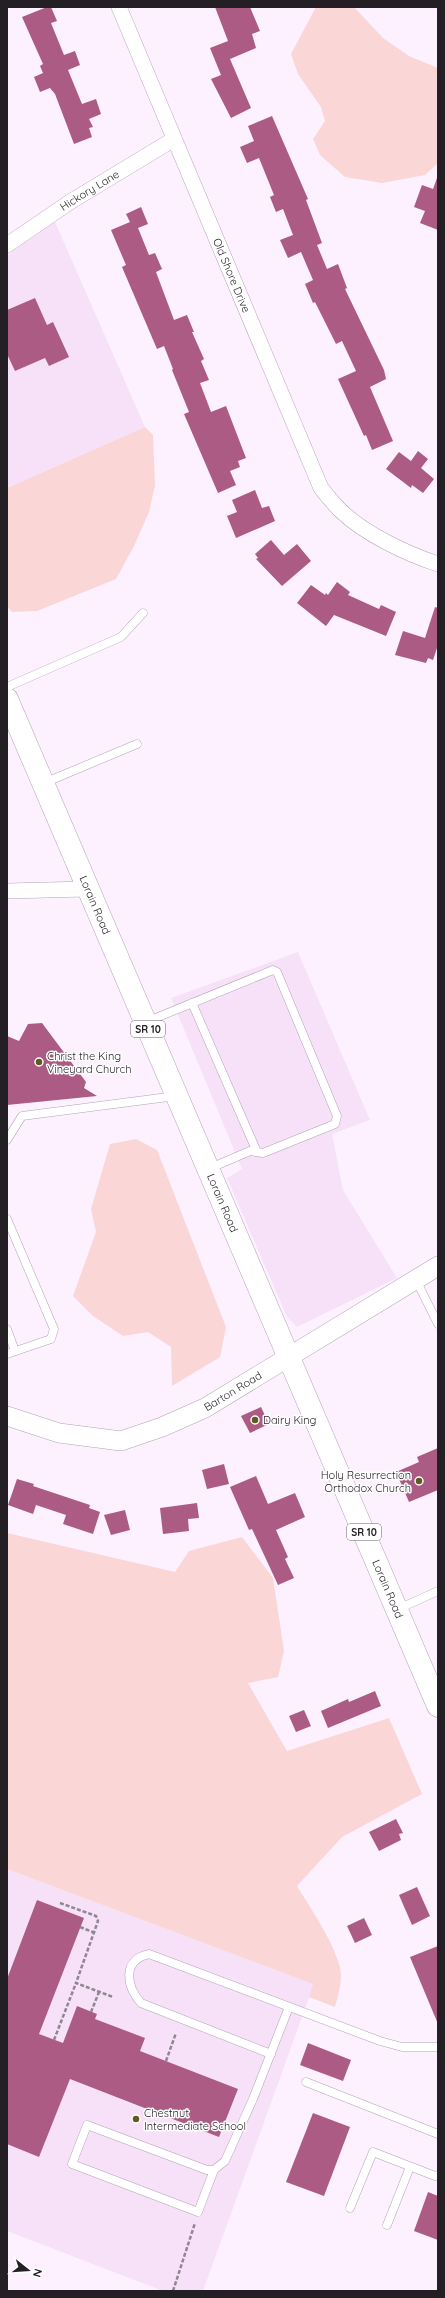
<svg xmlns="http://www.w3.org/2000/svg" width="445" height="2298" font-family="Quicksand,sans-serif">
	<style>
		.built { fill: #f6e1f9 }
		.green { fill: #fbd6d6 }
		.building { fill: #ac5b84 }
		.lines { fill: none; stroke-linecap: round; stroke-linejoin: round }
		.service-casing { stroke: #b2a4b4; stroke-width: 9 }
		.minor-casing { stroke: #b2a4b4; stroke-width: 16 }
		.tertiary-casing { stroke: #b2a4b4; stroke-width: 20 }
		.primary-casing { stroke: #b2a4b4; stroke-width: 23 }
		.path { stroke: #8f8690; stroke-width: 2.5; stroke-dasharray: 4 2; stroke-linecap: butt }
		.service { stroke: #fff; stroke-width: 8 }
		.minor { stroke: #fff; stroke-width: 15 }
		.tertiary { stroke: #fff; stroke-width: 19 }
		.primary { stroke: #fff; stroke-width: 22 }
		.poi-dot { fill: #615925; stroke: #fff; stroke-width: 1.5 }
		.labels { text-anchor: middle; stroke-width: 3; stroke-linejoin: round; paint-order: stroke }
		.shield { fill: #fff; stroke: #666266; stroke-width: 1 }
		.shield-label { font-size: 10px; font-weight: bold; fill: #241f25 }
		.street-label { font-size: 11px; fill: #241f25; stroke: #fff }
		.poi-label { font-size: 11px; fill: #241f25; stroke: #fff; text-anchor: start }
	</style>
	<rect width="100%" height="100%" fill="#fdf1ff"/>
	<g class="built">
		<polygon points="55,222 145,427 7,488 7,255"/>
		<polygon points="298,952 370,1120 332,1134 343,1190 397,1278 297,1327 287,1317 227,1178 242,1169 171,998"/>
		<polygon points="7,1869 314,1984 203,2291 163,2291 7,2231"/>
	</g>
	<g class="green">
		<polygon points="316,7 354,7 383,38 409,56 438,68 438,163 425,175 382,183 345,177 320,155 313,139 325,121 321,107 298,74 291,54"/>
		<polygon points="145,427 153,435 155,485 149,512 134,546 116,579 37,611 12,612 7,606 7,488"/>
		<polygon points="136,1139 157,1150 226,1327 220,1357 172,1386 171,1347 148,1332 123,1336 93,1316 73,1296 96,1232 91,1209 110,1144"/>
		<path d="M7 1533 175 1572 189 1551 242 1537 273 1578 284 1651 278 1677 248 1683 287 1751 389 1718 422 1794 342 1837 297 1886C311 1909 334 1942 340 1968 343 1980 338 1996 335 2007L309 1997 313 1984 7 1869Z"/>
	</g>
	<g class="building">
		<polygon points="47,7 51,7 57,21 51,23 64,55 75,51 80,65 68,70 82,104 96,99 101,114 89,119 93,127 89,128 92,137 74,144 55,94 50,88 40,92 34,77 43,73 40,66 43,64 22,17"/>
		<polygon points="215,7 250,7 260,31 252,34 256,48 230,59 251,108 231,118 211,79 221,75 210,48 228,41"/>
		<polygon points="272,116 308,199 306,200 322,243 317,245 327,269 338,264 347,288 345,289 384,370 386,379 370,387 393,441 372,450 366,435 364,436 338,379 356,371 342,341 336,344 315,302 313,303 305,284 313,280 301,252 288,258 280,240 293,235 283,209 276,212 270,197 274,195 259,158 247,163 240,147 254,141 248,126"/>
		<polygon points="437,178 438,179 438,230 420,223 425,211 414,207 422,185 433,189"/>
		<polygon points="141,207 148,224 138,228 149,255 155,253 162,269 156,272 174,320 187,315 194,332 192,332 204,359 201,361 209,380 200,383 211,412 226,406 246,458 238,461 240,467 230,471 236,485 218,493 184,414 189,412 172,370 173,369 164,346 157,349 122,267 126,265 111,230 130,222 126,214"/>
		<polygon points="35,298 47,325 53,322 69,357 49,366 45,358 15,371 7,354 7,310"/>
		<polygon points="418,451 428,459 421,468 434,479 423,493 412,485 411,488 386,469 399,452 411,461"/>
		<polygon points="255,490 262,508 269,506 275,521 236,538 227,516 237,512 232,500"/>
		<polygon points="271,540 284,555 297,544 311,561 282,586 256,559 258,558 255,554"/>
		<polygon points="337,582 350,592 348,595 379,609 381,605 396,612 386,636 334,615 326,626 297,603 311,585 325,595 326,593 328,595"/>
		<polygon points="435,607 438,608 438,645 433,660 428,658 426,663 395,655 403,631 425,638"/>
		<polygon points="42,1023 86,1082 84,1088 97,1096 7,1105 7,1036 19,1041 28,1024"/>
		<polygon points="261,1407 269,1424 250,1433 241,1416"/>
		<polygon points="438,1448 438,1490 409,1502 396,1472 419,1462 417,1457"/>
		<polygon points="224,1464 229,1484 207,1489 202,1470"/>
		<polygon points="256,1476 268,1504 295,1493 305,1517 276,1530 288,1557 285,1559 294,1578 278,1585 252,1529 249,1530 230,1487"/>
		<polygon points="17,1479 34,1484 33,1486 90,1505 89,1508 100,1512 93,1534 63,1524 66,1515 36,1505 33,1514 8,1505"/>
		<polygon points="197,1503 199,1518 188,1519 189,1531 163,1534 160,1508"/>
		<polygon points="125,1510 130,1530 111,1535 104,1515"/>
		<polygon points="375,1691 381,1706 328,1728 321,1711 348,1699 349,1702"/>
		<polygon points="304,1710 311,1726 296,1732 289,1716"/>
		<polygon points="396,1819 403,1833 399,1834 401,1840 379,1851 369,1832"/>
		<polygon points="417,1887 430,1916 412,1925 399,1895"/>
		<polygon points="37,1900 84,1918 39,2034 63,2043 77,2006 97,2014 95,2019 145,2038 140,2051 238,2089 219,2137 70,2079 39,2157 7,2144 7,1979"/>
		<polygon points="364,1918 372,1935 355,1943 347,1926"/>
		<polygon points="438,1946 438,2024 410,1957"/>
		<polygon points="308,2043 351,2060 343,2081 300,2065"/>
		<polygon points="313,2113 350,2127 324,2196 286,2182"/>
		<polygon points="428,2192 438,2196 438,2240 414,2231"/>
	</g>
	<g class="lines">
		<g class="service-casing">
			<g id="service">
				<polyline points="7,687 121,637 143,613"/>
				<polyline points="44,783 137,744"/>
				<polyline points="192,1003 257,1152"/>
				<polyline points="146,1022 273,970 277,972 337,1116 335,1124 263,1153 250,1151 208,1169"/>
				<polyline points="7,1140 22,1116 176,1096"/>
				<polyline points="7,1219 54,1329 51,1339 7,1354"/>
				<polyline points="416,1280 438,1324"/>
				<polyline points="7,1329 15,1351"/>
				<polyline points="398,1609 438,1591"/>
				<path d="M271 2054 141 2003C126 1986 122 1960 149 1954L380 2041 402 2047H438"/>
				<polyline points="306,2082 438,2134"/>
				<polyline points="214,2170 198,2212 72,2164 87,2125 207,2170 214,2170 225,2161 253,2099 289,2007"/>
				<polyline points="350,2208 373,2152 435,2176 438,2175"/>
				<polyline points="387,2225 410,2167"/>
			</g>
		</g>
		<g class="minor-casing">
			<g id="minor">
				<path id="s1" d="M119 7 321 488C327 496 334 504 341 511 365 534 407 554 438 564"/>
				<path id="s2" d="M7 245 70 202 174 139"/>
				<polyline points="7,891 87,889"/>
			</g>
		</g>
		<g class="tertiary-casing">
			<g id="tertiary">
				<path id="s3" d="M7 1416 59 1433 121 1441 162 1427 205 1408 438 1266"/>
			</g>
		</g>
		<g class="primary-casing">
			<g id="primary">
				<path id="s4" d="M7 699 438 1706"/>
			</g>
		</g>
		<g class="path">
			<polyline points="60,1903 96,1916 98,1921 76,1983 113,1997"/>
			<polyline points="80,1927 95,1933"/>
			<polyline points="91,2012 99,1992"/>
			<polyline points="54,2040 76,1983"/>
			<polyline points="166,2061 176,2033"/>
			<polyline points="173,2291 195,2223"/>
		</g>
		<use href="#service" class="service"/>
		<use href="#minor" class="minor"/>
		<use href="#tertiary" class="tertiary"/>
		<use href="#primary" class="primary"/>
	</g>
	<g class="poi-dot">
		<circle cx="39" cy="1062" r="4"/>
		<circle cx="255" cy="1420" r="4"/>
		<circle cx="419" cy="1481" r="4"/>
		<circle cx="136" cy="2119" r="4"/>
	</g>
	<g class="labels">
		<g class="shield">
			<rect x="131" y="1021" width="34" height="16" rx="3"/>
			<rect x="347" y="1524" width="34" height="16" rx="3"/>
		</g>
		<g class="shield-label">
			<text x="148" y="1033">SR 10</text>
			<text x="364" y="1536">SR 10</text>
		</g>
		<g class="street-label">
			<text dy="4" stroke="none"><textPath href="#s2" startOffset="99">Hickory Lane</textPath></text>
			<text dy="4" stroke="none"><textPath href="#s1" startOffset="291">Old Shore Drive</textPath></text>
			<text dy="4" stroke="none"><textPath href="#s4" startOffset="224">Lorain Road</textPath></text>
			<text dy="4" stroke="none"><textPath href="#s4" startOffset="548">Lorain Road</textPath></text>
			<text dy="4" stroke="none"><textPath href="#s3" startOffset="240">Barton Road</textPath></text>
			<text dy="4" stroke="none"><textPath href="#s4" startOffset="968">Lorain Road</textPath></text>
		</g>
		<g class="poi-label">
			<text x="47" y="1060">Christ the King<tspan x="47" dy="13">Vineyard Church</tspan></text>
			<text x="263" y="1424">Dairy King</text>
			<text x="411" y="1479" text-anchor="end">Holy Resurrection<tspan x="411" dy="13">Orthodox Church</tspan></text>
			<text x="144" y="2117">Chestnut<tspan x="144" dy="13">Intermediate School</tspan></text>
		</g>
	</g>
	<rect width="445" height="2298" fill="none" stroke="#241f25" stroke-width="16"/>
	<g transform="translate(28 2270) rotate(107)" stroke="#ffffff" stroke-width="3" paint-order="stroke">
	<path d="M0-3L7 15L0 10L-7 15Z" fill="#241f25"/>
	<text y="-6" font-size="11" font-weight="bold" text-anchor="middle" fill="#241f25">N</text>
	</g>
</svg>
